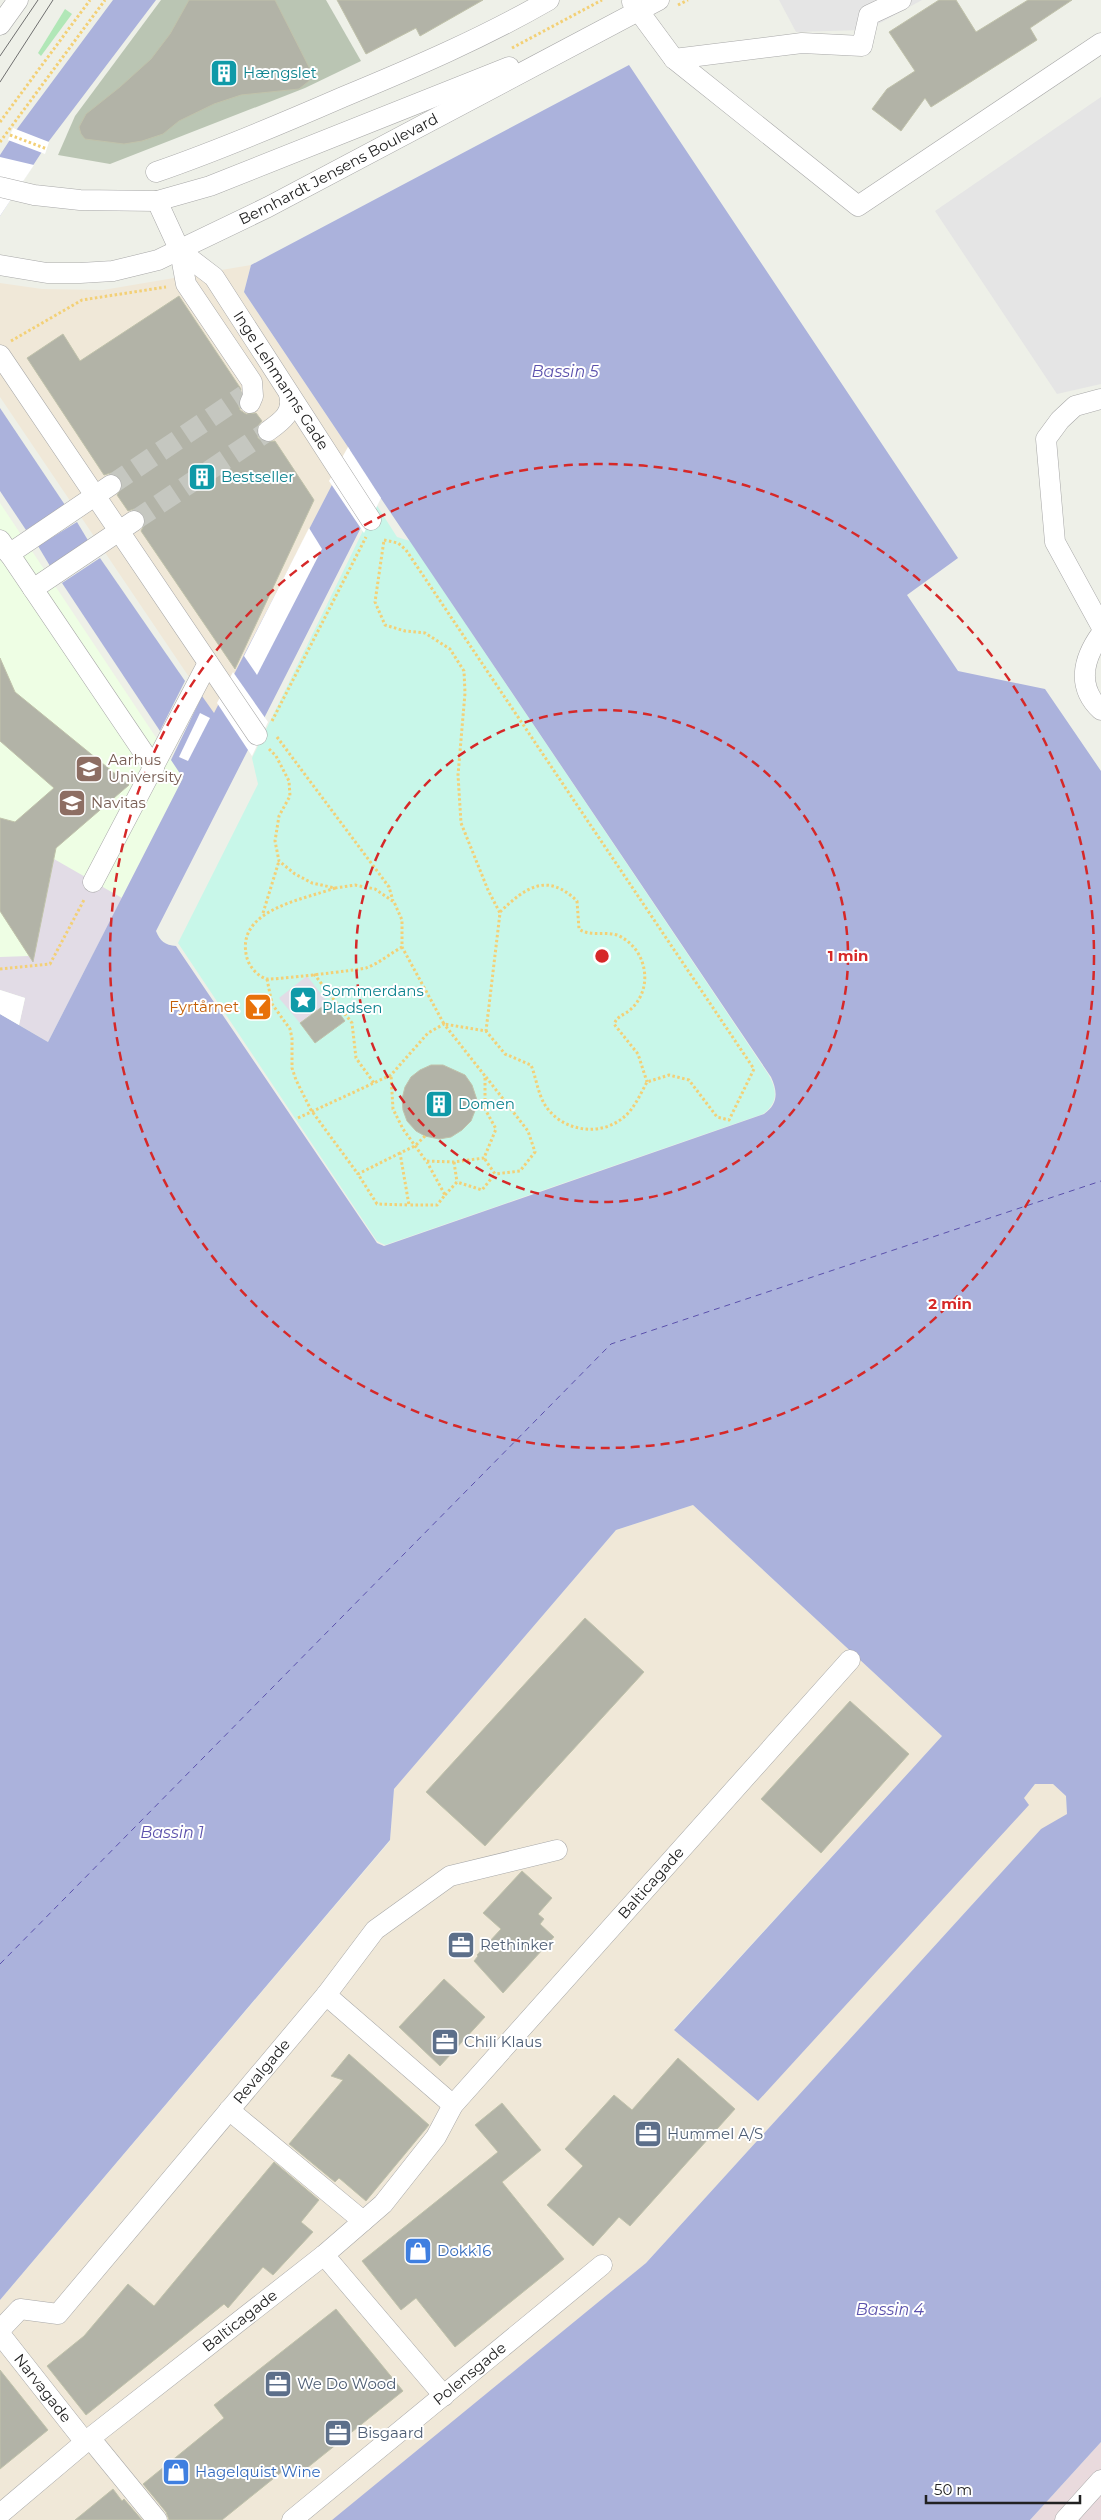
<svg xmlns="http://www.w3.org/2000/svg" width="1101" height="2520" font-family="Montserrat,sans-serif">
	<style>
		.commercial { fill: #f0e8d8 }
		.industrial { fill: #e9dadd }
		.education { fill: #eefee4 }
		.construction { fill: #bac5b3 }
		.grass { fill: #b1e7b7 }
		.park { fill: #c8f7e9 }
		.parking { fill: #e5e5e5 }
		.plaza { fill: #e2dce6 }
		.water { fill: #abb2dc; fill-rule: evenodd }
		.pier { fill: #fff }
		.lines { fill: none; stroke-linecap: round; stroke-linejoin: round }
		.ferry { stroke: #5b51ac; stroke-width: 1; stroke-dasharray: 6 5; stroke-linecap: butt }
		.building { fill: #b2b3a7; stroke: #c0c2ab }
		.minor-tunnel { stroke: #c5c7c0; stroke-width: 20; stroke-dasharray: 20 10; stroke-linecap: butt }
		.minor-casing { stroke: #a8a8a8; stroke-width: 21 }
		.path { stroke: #f3d076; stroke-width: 3; stroke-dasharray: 2.5 2.5; stroke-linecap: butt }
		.minor { stroke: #fff; stroke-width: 20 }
		.tram { stroke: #6f6f6f; stroke-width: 1 }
		.ring { fill: none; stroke: #d62828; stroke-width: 2.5; stroke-dasharray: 9 6 }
		.labels { text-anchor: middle; stroke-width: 4; stroke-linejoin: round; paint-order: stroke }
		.culture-label { font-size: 15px; fill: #0d838f; stroke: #fff; text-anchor: start }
		.street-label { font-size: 15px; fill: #212121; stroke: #fff }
		.education-label { font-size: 15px; fill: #785e54; stroke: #fff; text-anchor: start }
		.food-label { font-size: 15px; fill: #c56008; stroke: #fff; text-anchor: end }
		.service-label { font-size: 15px; fill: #4e5e75; stroke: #fff; text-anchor: start }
		.shop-label { font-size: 15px; fill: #366cbe; stroke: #fff; text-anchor: start }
		.water-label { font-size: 16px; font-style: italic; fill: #5b51ac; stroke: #fff }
		.centre { fill: #d62828; stroke: #fff; stroke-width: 2.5 }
		.ring-label { font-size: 15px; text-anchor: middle; font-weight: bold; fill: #d62828; stroke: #fff; stroke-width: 4; stroke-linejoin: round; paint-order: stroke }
	</style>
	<rect width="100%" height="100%" fill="#eef0e8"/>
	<g class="commercial">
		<polygon points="251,265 244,292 350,450 214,714 0,397 0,283 42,289 103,290"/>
		<polygon points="693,1505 942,1736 674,2029 758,2101 1028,1805 1023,1798 1035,1784 1053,1784 1066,1796 1067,1814 1053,1828 1041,1829 646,2263 335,2520 0,2520 0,2300 390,1841 394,1789 616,1530"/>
	</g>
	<polygon class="industrial" points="1101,2442 1101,2520 1030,2520"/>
	<polygon class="education" points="0,503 183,778 48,1042 0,1014"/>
	<polygon class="construction" points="161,0 326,0 361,61 305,88 110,164 58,155 75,116"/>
	<polygon class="grass" points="65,9 72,14 41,56 38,53"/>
	<path class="park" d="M376 504 397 537 410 541 768 1074C777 1089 779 1102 763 1114L385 1245 377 1241 178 943 258 784 252 758Z"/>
	<g class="parking">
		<polygon points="779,0 922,0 882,22 863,30 796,32"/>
		<polygon points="1101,97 1101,384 1057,394 935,211"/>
	</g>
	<g class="plaza">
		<polygon points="54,859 122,898 48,1042 19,1025 25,998 0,990 0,957 29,956 33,961"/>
		<polygon points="307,976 328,1003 300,1023 279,998"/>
	</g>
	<g class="water">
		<polygon points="113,0 156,0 49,141 0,216 0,155 17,129"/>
		<path d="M629 65 958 558 907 595 958 671 1045 689 1101 771V2442L1030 2520H332L646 2263 1041 1829 1067 1814 1066 1796 1053 1784H1035L1024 1798 1029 1805 758 2101 674 2030 942 1736 693 1505 616 1530 394 1789 390 1840 0 2300V1014L48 1042 183 778 171 760 202 696 214 713 350 450 244 292 251 265ZM378 494 771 1077C778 1092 778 1104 764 1114L384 1246 377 1243 176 946C165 945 160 941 156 931Z"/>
		<polygon points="0,408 65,505 26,530 0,491"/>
		<polygon points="77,522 89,542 50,566 38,546"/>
		<polygon points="100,558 185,681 160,731 62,583"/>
	</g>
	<g class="pier">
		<polygon points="13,128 49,142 45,154 8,140"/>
		<polygon points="0,157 34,165 0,216"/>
		<polygon points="348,447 381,498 364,533 329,481"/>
		<polygon points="309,528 322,549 257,675 244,656"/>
		<polygon points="233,672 268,722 252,756 217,703"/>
		<polygon points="200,713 210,718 188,761 179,757"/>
		<polygon points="0,990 25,998 19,1025 0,1014"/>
	</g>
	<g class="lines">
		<polyline class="ferry" points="0,1964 611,1344 1101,1181"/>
	</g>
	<g class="building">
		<polygon points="189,0 275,0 311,71 309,81 299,89 241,95 214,104 179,121 163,134 142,141 124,144 85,139 81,134 79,127 86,114 120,87 151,59 170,34"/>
		<polygon points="337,0 483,0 420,36 416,28 366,54"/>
		<polygon points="939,0 956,0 976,32 1028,0 1072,0 1030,28 1037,40 931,107 925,98 901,131 872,109 887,89 915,71 889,32"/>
		<polygon points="179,296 241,389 238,404 240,410 246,414 256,413 262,421 257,427 258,438 264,442 275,441 314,500 235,669 141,531 146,521 144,514 134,509 128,511 117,495 123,485 121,478 111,473 104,475 27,358 63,334 80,361"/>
		<polygon points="0,658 15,692 129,785 56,848 33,962 0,911 0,818 15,822 54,788 0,741"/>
		<polygon points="330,1001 345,1021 315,1043 300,1023"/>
		<polygon points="431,1065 443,1065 465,1075 472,1085 478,1103 471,1121 462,1130 451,1137 439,1139 425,1136 416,1131 407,1121 403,1110 402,1099 405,1087 411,1077 420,1070"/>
		<polygon points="585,1618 644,1672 485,1846 426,1792"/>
		<polygon points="850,1701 909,1754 821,1853 761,1799"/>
		<polygon points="522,1871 552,1898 538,1914 544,1919 540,1924 554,1937 503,1993 474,1961 478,1956 477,1955 501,1929 483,1913"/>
		<polygon points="444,1979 485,2017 440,2066 399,2027"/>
		<polygon points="349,2054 429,2125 366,2201 339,2178 335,2182 289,2144 343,2080 331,2076"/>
		<polygon points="678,2058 735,2109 630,2226 619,2217 593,2246 547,2205 583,2166 565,2149 614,2095 632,2110"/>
		<polygon points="502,2103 541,2150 502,2182 564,2259 455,2347 416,2298 401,2310 362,2261 498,2152 475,2125"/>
		<polygon points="274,2162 319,2200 301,2222 313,2232 273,2275 263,2267 228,2308 224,2304 86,2415 47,2366 84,2336 128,2284 154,2306"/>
		<polygon points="336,2309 403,2391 297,2476 289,2466 222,2520 169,2520 166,2512 143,2484 224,2418 214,2405"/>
		<polygon points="0,2370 48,2430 0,2469"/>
		<polygon points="113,2489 122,2501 124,2499 142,2520 75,2520"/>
	</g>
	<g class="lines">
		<g class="minor-tunnel">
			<polyline points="111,485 244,395"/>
			<polyline points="134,521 268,431"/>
		</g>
		<g class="minor-casing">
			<g id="minor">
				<polyline points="632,2 674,59 858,206 1101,43"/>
				<polyline points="0,25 18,0"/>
				<polyline points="674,59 802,43 862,46 869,15 901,0"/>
				<path d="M156 172C220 150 281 124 343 97 413 68 483 38 549 0"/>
				<polyline points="0,187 34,195 80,200 157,201 210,186 509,67"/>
				<polyline points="157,201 180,251 186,284 252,382 253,396 250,403"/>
				<path id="s1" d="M180 251 214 277 371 520"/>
				<path id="s2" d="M0 265 47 273H80L113 271 158 260 268 207 659 0"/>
				<polyline points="0,355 257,735"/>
				<polyline points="1101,399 1075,406 1060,420 1046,439 1055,542 1101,626"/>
				<path d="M268 431C282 421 294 413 289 394"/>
				<polyline points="0,540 154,768"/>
				<polyline points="9,554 111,485"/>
				<polyline points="33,589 134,521"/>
				<path d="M1101 634C1083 659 1076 687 1101 710"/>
				<polyline points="93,882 208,663"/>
				<polyline points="326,1995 453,2105"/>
				<polyline points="229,2110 363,2221"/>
				<polyline points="324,2255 444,2396"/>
				<path id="s3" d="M0 2330 20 2309 58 2314 326 1995 375 1930 450 1876 557 1850"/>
				<path id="s4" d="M0 2334 85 2442"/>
				<polyline points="90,2438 157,2520"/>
				<path id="s5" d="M0 2514 90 2438 324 2255 383 2204 436 2137 453 2105 850 1660"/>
				<path id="s6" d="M292 2520 602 2265"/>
				<polyline points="1065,2520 1101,2480"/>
			</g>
		</g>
		<g class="path">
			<polyline points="678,5 688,0"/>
			<polyline points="512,48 602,0"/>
			<polyline points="0,122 90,0"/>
			<polyline points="10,135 47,149"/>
			<polyline points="0,142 105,0"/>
			<polyline points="11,341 82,300 166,287"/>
			<path d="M384 540 398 543 406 550 754 1069 729 1120 717 1117 689 1080 669 1075 647 1082C641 1093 634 1109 624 1117 601 1137 562 1132 545 1105 538 1094 536 1077 531 1065L505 1054 486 1031"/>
			<polyline points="272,721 366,537"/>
			<polyline points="277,737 389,887 393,901"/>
			<polyline points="269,749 276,756 289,781 290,796 279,816 275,841 279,861 295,874 312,883 335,888 355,885 375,889 394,902 402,920 402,947 444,1024 486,1031 500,913 488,890 461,823 458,775 465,693 464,671 450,649 425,633 405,631 385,625 375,602 384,540"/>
			<path d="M335 888C302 900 234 910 247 958 249 966 258 977 267 979 273 980 358 970 366 968 378 964 391 953 402 947"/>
			<path d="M500 912C526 887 547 872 577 901L579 929C590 937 604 931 617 935 646 947 655 987 631 1009 625 1015 618 1015 614 1024L638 1054 647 1082"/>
			<polyline points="263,913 279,861"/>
			<polyline points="0,969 50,964 85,898"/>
			<polyline points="314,974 352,1023 356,1058 374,1083"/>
			<polyline points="267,979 272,1004 290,1029 292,1038 292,1068 296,1080 311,1110 358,1174"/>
			<polyline points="486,1077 528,1131 535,1152 520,1171 495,1174"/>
			<polyline points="298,1118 391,1075 428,1033 444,1024 485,1076 485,1109 496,1129 484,1158 454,1162 426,1161 403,1129 393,1109 391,1075"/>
			<polyline points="425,1136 415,1146 400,1153 409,1205 437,1205 445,1195 427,1162"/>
			<polyline points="400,1153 358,1174 377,1204 409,1205"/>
			<polyline points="454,1162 457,1182"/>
			<polyline points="445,1195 457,1182 482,1190 495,1174 484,1158"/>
		</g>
		<use href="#minor" class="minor"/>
		<g class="tram">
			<polyline points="0,56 38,0"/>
			<polyline points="0,82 53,0"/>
		</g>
	</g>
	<g class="ring">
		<circle cx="602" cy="956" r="246"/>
		<circle cx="602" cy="956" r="492"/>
	</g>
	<defs>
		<g id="building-square" transform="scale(1.4375)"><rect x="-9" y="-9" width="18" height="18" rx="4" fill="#0f9aa8" stroke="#fff"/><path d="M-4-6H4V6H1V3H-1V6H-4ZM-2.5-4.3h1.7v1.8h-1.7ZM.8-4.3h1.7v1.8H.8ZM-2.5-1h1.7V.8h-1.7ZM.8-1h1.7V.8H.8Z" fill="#fff"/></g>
		<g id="university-square" transform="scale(1.4375)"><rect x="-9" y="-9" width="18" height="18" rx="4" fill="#8d6e63" stroke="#fff"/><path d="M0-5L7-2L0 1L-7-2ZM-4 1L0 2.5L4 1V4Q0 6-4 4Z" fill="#fff"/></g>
		<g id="sight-square" transform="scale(1.4375)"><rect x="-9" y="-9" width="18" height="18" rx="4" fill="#0f9aa8" stroke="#fff"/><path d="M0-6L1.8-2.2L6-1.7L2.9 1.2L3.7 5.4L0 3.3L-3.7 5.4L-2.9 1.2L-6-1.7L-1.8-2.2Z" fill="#fff"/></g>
		<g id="bar-square" transform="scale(1.4375)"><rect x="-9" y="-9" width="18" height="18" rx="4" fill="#e8710a" stroke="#fff"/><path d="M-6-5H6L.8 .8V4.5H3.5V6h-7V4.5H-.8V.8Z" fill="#fff"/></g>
		<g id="office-square" transform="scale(1.4375)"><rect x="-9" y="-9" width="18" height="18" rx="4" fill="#5c6f8a" stroke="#fff"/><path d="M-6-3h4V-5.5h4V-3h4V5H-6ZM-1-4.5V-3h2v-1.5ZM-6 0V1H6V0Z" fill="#fff"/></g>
		<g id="shop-square" transform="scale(1.4375)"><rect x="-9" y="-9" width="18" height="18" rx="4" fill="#3f7fe0" stroke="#fff"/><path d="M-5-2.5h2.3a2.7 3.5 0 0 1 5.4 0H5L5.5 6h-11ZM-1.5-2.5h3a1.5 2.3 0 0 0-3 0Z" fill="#fff"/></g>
	</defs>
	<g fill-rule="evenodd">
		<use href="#building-square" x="224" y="73"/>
		<use href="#building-square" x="202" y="477"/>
		<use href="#university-square" x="89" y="769"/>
		<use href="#university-square" x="72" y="803"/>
		<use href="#sight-square" x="303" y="1000"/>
		<use href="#bar-square" x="258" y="1007"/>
		<use href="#building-square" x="439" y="1104"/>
		<use href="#office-square" x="461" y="1945"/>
		<use href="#office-square" x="445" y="2042"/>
		<use href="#office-square" x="648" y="2134"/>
		<use href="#shop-square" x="418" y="2251"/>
		<use href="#office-square" x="278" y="2384"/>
		<use href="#office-square" x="338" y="2433"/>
		<use href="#shop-square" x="176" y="2472"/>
	</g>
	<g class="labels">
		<g class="culture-label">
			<text x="243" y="78">Hængslet</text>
			<text x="221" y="482">Bestseller</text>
			<text x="322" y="996">Sommerdans<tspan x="322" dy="17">Pladsen</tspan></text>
			<text x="458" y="1109">Domen</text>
		</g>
		<g class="street-label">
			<text dy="5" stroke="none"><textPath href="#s2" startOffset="362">Bernhardt Jensens Boulevard</textPath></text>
			<text dy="5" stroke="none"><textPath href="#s1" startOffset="166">Inge Lehmanns Gade</textPath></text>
			<text dy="5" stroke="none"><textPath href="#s5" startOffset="912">Balticagade</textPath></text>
			<text dy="5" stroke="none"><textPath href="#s3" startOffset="384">Revalgade</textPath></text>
			<text dy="5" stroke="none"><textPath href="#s5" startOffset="308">Balticagade</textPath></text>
			<text dy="5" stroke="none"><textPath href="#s6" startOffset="230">Polensgade</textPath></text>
			<text dy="5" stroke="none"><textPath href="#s4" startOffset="69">Narvagade</textPath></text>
		</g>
		<g class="education-label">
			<text x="108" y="765">Aarhus<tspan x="108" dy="17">University</tspan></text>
			<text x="91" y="808">Navitas</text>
		</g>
		<g class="food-label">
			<text x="239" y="1012">Fyrtårnet</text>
		</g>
		<g class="service-label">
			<text x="480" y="1950">Rethinker</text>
			<text x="464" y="2047">Chili Klaus</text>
			<text x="667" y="2139">Hummel A/S</text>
			<text x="297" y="2389">We Do Wood</text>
			<text x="357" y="2438">Bisgaard</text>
		</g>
		<g class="shop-label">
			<text x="437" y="2256">Dokk16</text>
			<text x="195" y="2477">Hagelquist Wine</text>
		</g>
		<g class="water-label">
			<text x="565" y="377">Bassin 5</text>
			<text x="172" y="1838">Bassin 1</text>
			<text x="890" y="2315">Bassin 4</text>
		</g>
	</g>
	<circle cx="602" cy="956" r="8" class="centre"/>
	<g class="ring-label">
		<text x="848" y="961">1 min</text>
		<text x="950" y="1309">2 min</text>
	</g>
	<path d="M926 2495v8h154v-8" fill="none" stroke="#212121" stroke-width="2.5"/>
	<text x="934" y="2495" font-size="15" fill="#212121" stroke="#ffffff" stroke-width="4" paint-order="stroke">50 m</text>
</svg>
